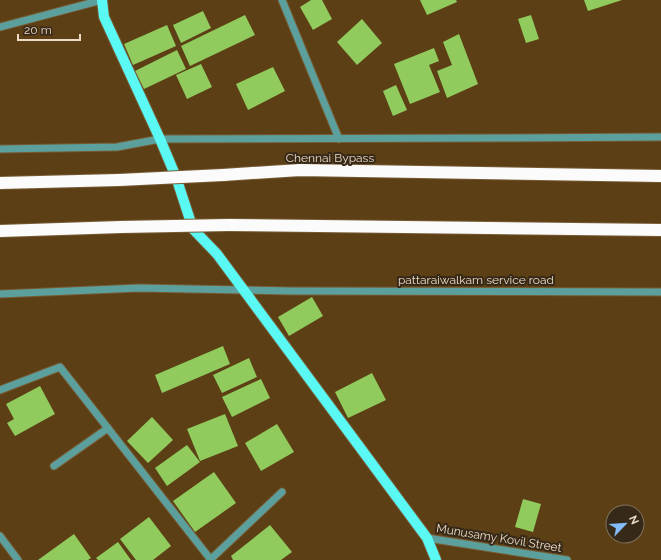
<svg xmlns="http://www.w3.org/2000/svg" width="661" height="560" font-family="Raleway,sans-serif">
	<style>
		.building { fill: #91cb5d }
		.lines { fill: none; stroke-linecap: round; stroke-linejoin: round }
		.minor-casing { stroke: #765b34; stroke-width: 9 }
		.major-casing { stroke: #765b34; stroke-width: 12 }
		.highway-casing { stroke: #765b34; stroke-width: 14 }
		.minor { stroke: #5ca09d; stroke-width: 7 }
		.major { stroke: #5af9f4; stroke-width: 10 }
		.highway { stroke: #fbfbfb; stroke-width: 12 }
		.highway-bridge-casing { stroke: #765b34; stroke-width: 14; stroke-linecap: butt }
		.highway-bridge { stroke: #fbfbfb; stroke-width: 12 }
		.labels { text-anchor: middle; stroke-width: 4; stroke-linejoin: round; paint-order: stroke }
		.street-label { font-size: 12px; fill: #ecdac4; stroke: #362918 }
	</style>
	<rect width="100%" height="100%" fill="#5c3f15"/>
	<g class="building">
		<polygon points="311,0 322,0 332,19 313,30 300,7"/>
		<polygon points="420,0 456,0 457,2 427,15"/>
		<polygon points="584,0 622,0 588,11"/>
		<polygon points="203,11 211,28 181,43 173,25"/>
		<polygon points="245,15 255,35 190,66 181,46"/>
		<polygon points="531,15 539,39 526,43 518,19"/>
		<polygon points="362,19 382,43 357,65 337,42"/>
		<polygon points="167,25 176,46 133,65 124,44"/>
		<polygon points="459,34 478,84 447,98 437,71 452,65 443,42"/>
		<polygon points="434,48 439,61 429,65 440,92 410,104 394,64"/>
		<polygon points="177,50 186,69 144,89 135,71"/>
		<polygon points="201,64 212,87 187,99 176,75"/>
		<polygon points="273,67 285,91 248,110 236,84"/>
		<polygon points="396,85 407,110 393,116 383,91"/>
		<polygon points="312,297 323,316 289,336 278,317"/>
		<polygon points="223,346 230,364 162,393 155,375"/>
		<polygon points="249,358 257,377 222,393 213,375"/>
		<polygon points="372,373 386,400 348,418 335,392"/>
		<polygon points="261,379 270,398 232,417 222,397"/>
		<polygon points="40,386 55,414 15,436 7,423 14,419 6,404"/>
		<polygon points="225,414 238,446 200,461 187,429"/>
		<polygon points="152,417 173,440 148,463 127,441"/>
		<polygon points="277,424 294,452 261,471 245,443"/>
		<polygon points="187,445 200,462 167,486 155,468"/>
		<polygon points="214,472 236,503 195,532 173,501"/>
		<polygon points="523,499 541,504 533,532 515,527"/>
		<polygon points="149,517 171,546 153,560 136,560 120,539"/>
		<polygon points="270,525 292,552 281,560 233,560 231,556"/>
		<polygon points="74,534 91,558 88,560 38,560"/>
		<polygon points="118,542 131,560 98,560 96,558"/>
	</g>
	<g class="lines">
		<g class="minor-casing">
			<g id="minor">
				<polyline points="282,0 339,139"/>
				<polyline points="0,27 102,0"/>
				<polyline points="0,149 117,147 160,139 497,138 661,137"/>
				<polyline points="0,294 139,288 292,291 661,292"/>
				<polyline points="0,390 60,367 211,560"/>
				<polyline points="54,466 108,428"/>
				<polyline points="0,536 18,560"/>
				<polyline points="427,538 567,560"/>
				<polyline points="211,559 282,492"/>
			</g>
		</g>
		<g class="major-casing">
			<polyline id="major" points="102,0 104,17 160,139 176,177 193,229 217,254 427,538 436,560"/>
		</g>
		<g class="highway-casing">
			<g id="highway">
				<polyline points="223,175 300,170 661,176"/>
				<polyline points="0,183 119,180"/>
				<polyline points="228,225 661,230"/>
				<polyline points="0,231 121,227"/>
			</g>
		</g>
		<use href="#minor" class="minor"/>
		<use href="#major" class="major"/>
		<use href="#highway" class="highway"/>
		<g class="highway-bridge-casing">
			<g id="highway-bridge">
				<polyline points="119,180 223,175"/>
				<polyline points="121,227 228,225"/>
			</g>
		</g>
		<use href="#highway-bridge" class="highway-bridge"/>
	</g>
	<g class="labels">
		<g class="street-label">
			<text x="330" y="162">Chennai Bypass</text>
			<text x="476" y="284">pattaraiwalkam service road</text>
			<text transform="translate(499 538) rotate(9)" y="4">Munusamy Kovil Street</text>
		</g>
	</g>
	<g transform="translate(625 524) rotate(65)"><circle r="19" fill="#362918" stroke="#7f705d"/>
	<path d="M0-3L7 15L0 10L-7 15Z" fill="#84bcfb"/>
	<text y="-6" font-size="11" font-weight="bold" text-anchor="middle" fill="#ecdac4">N</text>
	</g>
	<path d="M18 34v6h62v-6" fill="none" stroke="#ecdac4" stroke-width="2"/>
	<text x="24" y="34" font-size="12" fill="#ecdac4" stroke="#362918" stroke-width="3" paint-order="stroke">20 m</text>
</svg>
